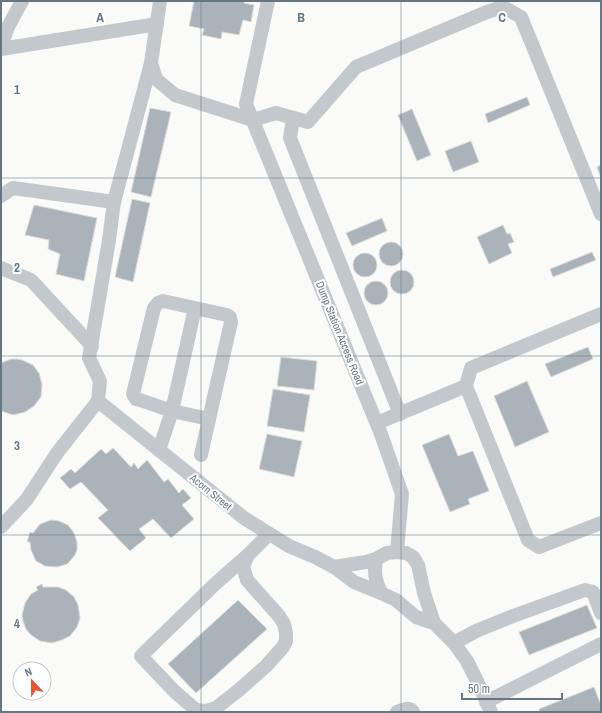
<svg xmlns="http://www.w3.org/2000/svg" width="602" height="713" font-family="'Archivo Narrow',sans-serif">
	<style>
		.building { fill: #aab3b9; stroke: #dcdcda }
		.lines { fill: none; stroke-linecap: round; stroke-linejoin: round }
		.minor { stroke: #c3c8cc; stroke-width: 14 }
		.grid { fill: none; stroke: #657683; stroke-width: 1; stroke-opacity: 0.55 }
		.labels { text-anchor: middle; stroke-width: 4; stroke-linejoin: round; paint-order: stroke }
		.street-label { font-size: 11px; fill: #657683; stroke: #fff }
		.grid-label { font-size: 13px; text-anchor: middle; font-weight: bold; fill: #657683; stroke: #fff; stroke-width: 4; stroke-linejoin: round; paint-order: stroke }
	</style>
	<rect width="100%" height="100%" fill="#fafaf8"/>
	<g class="building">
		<polygon points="194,1 244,1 244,3 254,5 251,22 243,20 239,35 222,32 221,39 202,35 204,29 189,26"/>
		<polygon points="527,97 530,105 488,123 485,114"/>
		<polygon points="150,108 171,112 151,197 131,192"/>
		<polygon points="412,109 431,155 417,161 398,115"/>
		<polygon points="471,141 479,162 453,172 445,151"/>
		<polygon points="601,165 601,178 597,167"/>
		<polygon points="132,199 150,203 133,282 115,277"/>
		<polygon points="34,205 97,218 84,281 56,274 60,254 48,249 49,240 25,235"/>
		<polygon points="382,218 387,231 352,246 346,233"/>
		<polygon points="503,225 507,234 510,233 514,242 508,244 512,253 489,264 477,237"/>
		<circle cx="391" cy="254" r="12"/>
		<polygon points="592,252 596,260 553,277 550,269"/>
		<circle cx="365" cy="265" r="12"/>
		<circle cx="402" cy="282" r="12"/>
		<circle cx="376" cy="293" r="12"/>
		<polygon points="588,347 593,359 551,377 545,364"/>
		<polygon points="281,357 317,361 314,390 277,386"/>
		<polygon points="11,359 17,359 22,360 33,365 39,373 42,384 41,397 34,406 25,412 13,415 1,411 1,363"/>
		<polygon points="527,381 549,432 515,447 494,396"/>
		<polygon points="273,389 310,395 304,432 267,426"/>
		<polygon points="267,434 302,441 294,477 259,469"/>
		<polygon points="449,434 458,456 473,451 489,491 468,499 470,504 450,512 422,445"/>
		<polygon points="113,448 131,467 134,463 138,469 147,460 164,482 168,479 179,493 183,489 191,498 182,505 194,519 171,538 153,519 139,529 146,538 130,551 98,518 108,510 81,482 70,489 60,478 71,469 75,473 101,449 106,454"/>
		<polygon points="51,520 59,521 68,525 74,533 77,542 77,550 75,555 70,561 67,564 57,567 45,566 36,561 31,550 30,542 27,542 30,532 33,533 40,524"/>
		<polygon points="42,584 43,587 58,587 66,590 74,597 78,605 79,611 80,618 77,627 70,636 62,640 52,643 40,641 30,634 26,629 23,621 22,615 25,603 31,594 38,590 36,587"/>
		<polygon points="238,600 267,629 196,693 168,664"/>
		<polygon points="587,605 597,628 529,655 519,632"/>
		<polygon points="594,687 601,705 601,712 540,712 539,709"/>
	</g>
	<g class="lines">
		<g class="minor">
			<polyline points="160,1 151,63 156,79 175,95 253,120 276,113 308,122 356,67 487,12 503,7 521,17 601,214"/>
			<polyline points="268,1 246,104 381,434 402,494 397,552"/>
			<polyline points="1,47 8,27 22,1"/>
			<polyline points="1,49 157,24"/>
			<polyline points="293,118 290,138 400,414"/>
			<polyline points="1,196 13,188 114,202 109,240 89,358 100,381 98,401 57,453 27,499 1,527"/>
			<polyline points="114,202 151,63"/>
			<polyline points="1,268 31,280 92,346"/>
			<polyline points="601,314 471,368 466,386 528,540 539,547 601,523"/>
			<polyline points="98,401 244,518 289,546 315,557 334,567 354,582 381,593 396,600 416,617 434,623 454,643 467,661 478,683 491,712"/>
			<polyline points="377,423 466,386"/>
			<polyline points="159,450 172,411 209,419 231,322 230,317 227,315 163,301 158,303 154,308 133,394 136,399 140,400 172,411 195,308"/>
			<polyline points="201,455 209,419"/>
			<polyline points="248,555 215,584 141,656 174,691 196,710 206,711 216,708 239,690 266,666 283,647 286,641 286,633 284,624 279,616 247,580 243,566 248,555 269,534"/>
			<path d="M376 559C374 573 375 580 381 593"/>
			<polyline points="334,567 366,562 376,559 387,553 397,552 406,553 413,557 418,565 424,593 434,623"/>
			<polyline points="454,643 476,631 513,616 585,590 593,592 601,613"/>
			<polyline points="486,702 601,644"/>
			<path d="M397 712C403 710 409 706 413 712"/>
		</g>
	</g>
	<path class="grid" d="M201 1V712M401 1V712M1 178H601M1 356H601M1 535H601"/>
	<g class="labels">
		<g class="street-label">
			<text transform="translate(340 333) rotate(68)" y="4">Dump Station Access Road</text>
			<text transform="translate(211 492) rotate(39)" y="4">Acorn Street</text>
		</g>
	</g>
	<g class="grid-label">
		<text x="100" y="22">A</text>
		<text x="301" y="22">B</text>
		<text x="502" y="22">C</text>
		<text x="17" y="94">1</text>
		<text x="17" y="272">2</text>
		<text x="17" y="450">3</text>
		<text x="17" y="628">4</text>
	</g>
	<rect width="602" height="713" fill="none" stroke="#657683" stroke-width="4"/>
	<g transform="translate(32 681) rotate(338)"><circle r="19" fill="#ffffff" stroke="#c1c8cd"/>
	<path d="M0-3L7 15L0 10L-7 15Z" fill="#e4572e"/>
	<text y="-6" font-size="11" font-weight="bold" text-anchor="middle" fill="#657683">N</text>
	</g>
	<path d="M462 693v6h100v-6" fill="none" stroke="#657683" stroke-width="2"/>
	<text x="468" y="693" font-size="12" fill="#657683" stroke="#ffffff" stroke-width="3" paint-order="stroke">50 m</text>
</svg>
